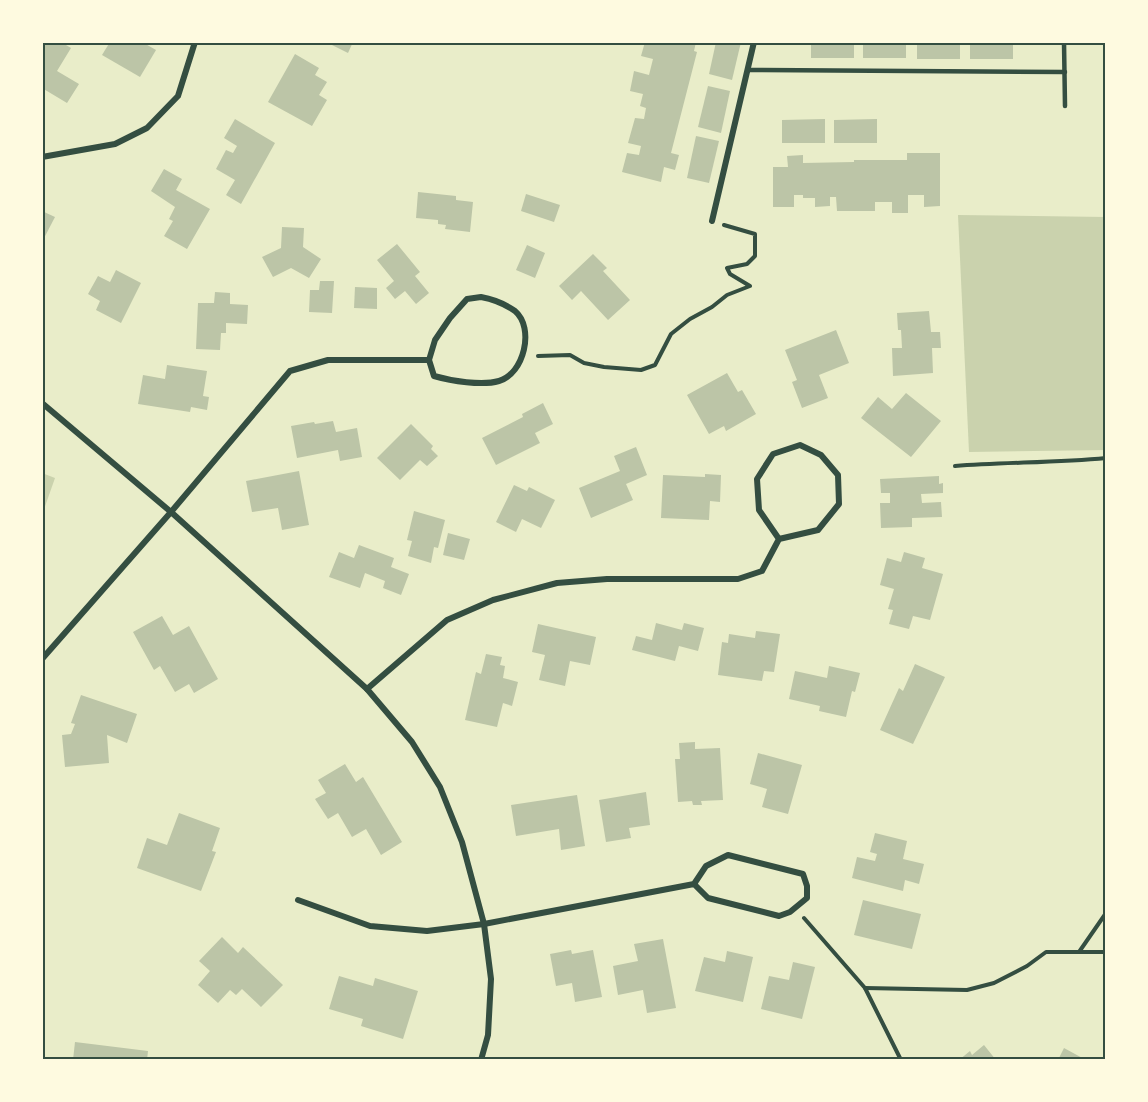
<svg xmlns="http://www.w3.org/2000/svg" width="1148" height="1102" font-family="'Fira Sans',sans-serif">
	<style>
		.green { fill: #cad2ad }
		.building { fill: #bcc5a7 }
		.lines { fill: none; stroke-linecap: round; stroke-linejoin: round }
		.path { stroke: #344e41; stroke-width: 4 }
		.service { stroke: #344e41; stroke-width: 4.5 }
		.minor { stroke: #344e41; stroke-width: 6 }
		.neatline { fill: none; stroke: #344e41; stroke-width: 2 }
	</style>
	<rect width="100%" height="100%" fill="#e9edc9"/>
	<g class="green">
		<polygon points="958,215 1106,217 1106,450 969,452"/>
		<polygon points="42,473 55,478 42,515"/>
	</g>
	<g class="building">
		<polygon points="42,42 61,42 71,48 57,71 79,84 67,103 42,88"/>
		<polygon points="110,42 142,42 156,50 140,77 102,55"/>
		<polygon points="326,42 353,42 348,53"/>
		<polygon points="645,42 696,42 694,51 697,52 671,153 679,155 675,170 664,167 661,182 622,172 627,153 639,155 641,146 628,143 635,118 644,119 646,108 640,106 643,94 630,91 634,71 649,75 653,59 641,56"/>
		<polygon points="716,42 741,42 732,80 709,74"/>
		<rect x="811" y="42" width="43" height="16"/>
		<rect x="863" y="42" width="43" height="16"/>
		<rect x="917" y="42" width="43" height="17"/>
		<rect x="970" y="42" width="43" height="17"/>
		<polygon points="295,54 319,68 315,75 327,82 319,95 327,100 312,126 268,102"/>
		<polygon points="708,86 730,91 721,133 698,127"/>
		<polygon points="235,119 275,143 241,204 226,195 235,180 216,169 226,150 233,153 237,146 224,138"/>
		<polygon points="825,119 825,143 782,143 782,120"/>
		<polygon points="877,119 877,143 834,143 834,120"/>
		<polygon points="696,136 719,141 709,183 687,178"/>
		<polygon points="907,153 940,153 940,206 924,207 924,195 908,195 908,213 892,213 892,202 875,202 875,211 837,211 836,197 830,197 830,206 815,207 815,198 803,198 803,195 794,195 794,207 773,207 773,167 788,167 787,156 803,155 803,163 854,162 854,160 907,160"/>
		<polygon points="164,169 182,179 176,190 210,209 187,249 164,236 173,221 169,219 175,207 151,191"/>
		<polygon points="418,192 456,196 456,200 473,202 470,232 445,229 446,225 438,224 438,220 416,218"/>
		<polygon points="526,194 560,205 554,222 521,211"/>
		<polygon points="42,211 55,217 42,242"/>
		<polygon points="282,227 304,228 303,247 321,259 309,278 291,268 273,277 262,257 281,248"/>
		<polygon points="397,244 420,272 415,276 429,293 416,304 405,291 395,299 386,288 394,281 377,260"/>
		<polygon points="527,245 545,253 535,278 516,270"/>
		<polygon points="593,254 607,268 603,271 630,300 608,320 581,291 572,300 559,286"/>
		<polygon points="116,270 141,283 121,323 96,310 100,301 88,294 98,276 110,282"/>
		<polygon points="320,281 334,281 332,313 309,312 310,290 319,290"/>
		<polygon points="355,287 377,288 377,309 354,308"/>
		<polygon points="215,292 230,293 230,304 248,305 247,324 226,323 226,333 221,333 220,350 196,349 198,303 214,303"/>
		<polygon points="929,311 931,332 940,332 941,348 932,348 933,373 893,376 892,348 902,348 901,330 898,330 897,313"/>
		<polygon points="836,330 849,363 819,375 828,398 802,408 792,382 797,380 785,350"/>
		<polygon points="167,365 207,371 203,396 209,397 207,410 191,407 190,412 138,404 143,375 165,379"/>
		<polygon points="727,373 738,392 742,390 756,414 726,431 724,426 709,434 687,395"/>
		<polygon points="906,393 941,421 911,457 861,418 878,397 892,409"/>
		<polygon points="543,403 553,424 535,433 540,443 496,465 482,438 523,417 522,414"/>
		<polygon points="333,421 336,432 357,428 362,457 340,461 338,450 297,458 291,426 314,422 315,424"/>
		<polygon points="411,424 433,446 431,449 438,456 427,466 420,460 400,480 377,458"/>
		<polygon points="636,447 647,475 626,484 633,500 591,518 579,488 620,471 614,456"/>
		<polygon points="299,471 309,525 282,530 278,508 252,512 246,481"/>
		<polygon points="705,474 721,475 720,502 710,501 709,520 661,518 663,475 705,477"/>
		<polygon points="939,476 939,484 943,483 943,493 921,494 922,503 941,502 942,517 912,518 912,527 881,528 880,503 890,503 890,493 881,493 880,479"/>
		<polygon points="514,485 527,491 529,487 555,500 541,528 522,519 516,532 496,522"/>
		<polygon points="414,511 445,520 438,548 434,547 431,563 408,556 412,541 407,540"/>
		<polygon points="448,533 470,539 464,560 443,555"/>
		<polygon points="359,545 394,558 391,567 409,574 401,595 383,588 385,581 365,573 360,588 329,577 339,552 354,558"/>
		<polygon points="904,552 925,558 922,568 943,574 930,620 913,616 909,629 889,624 893,610 888,609 894,589 880,585 887,558 901,562"/>
		<polygon points="162,616 173,635 189,626 218,679 194,693 189,684 175,692 160,666 154,670 133,632"/>
		<polygon points="656,623 682,630 684,623 704,628 698,651 679,646 675,661 632,650 636,636 652,640"/>
		<polygon points="538,624 596,637 590,665 570,661 565,686 539,680 545,655 532,652"/>
		<polygon points="756,631 780,634 774,672 764,671 762,681 718,675 722,642 728,643 729,634 755,638"/>
		<polygon points="486,654 502,657 500,665 505,666 503,678 518,682 512,706 503,703 497,727 465,720 476,672 481,674"/>
		<polygon points="915,664 945,677 913,744 880,730 899,688 903,691"/>
		<polygon points="829,666 860,673 855,692 852,691 846,717 819,711 820,706 789,699 795,671 827,678"/>
		<polygon points="81,695 137,714 127,743 107,735 109,763 65,767 62,735 71,734 75,724 71,723"/>
		<polygon points="695,742 695,749 720,748 723,800 701,801 702,805 693,805 692,801 678,802 675,759 680,759 679,743"/>
		<polygon points="758,753 802,765 788,814 762,807 767,789 750,784"/>
		<polygon points="345,764 356,782 363,777 402,842 381,855 366,829 352,837 338,813 328,819 315,799 326,793 318,780"/>
		<polygon points="646,792 650,825 629,828 631,838 606,842 599,800"/>
		<polygon points="577,795 585,846 561,850 559,829 516,836 511,805"/>
		<polygon points="179,813 220,828 212,851 216,852 201,891 137,868 147,838 167,845"/>
		<polygon points="875,833 907,841 903,859 924,864 919,884 905,880 903,891 852,878 857,857 875,861 877,854 870,852"/>
		<polygon points="863,900 921,914 912,949 854,935"/>
		<polygon points="222,937 238,953 243,947 283,985 261,1007 242,989 236,995 230,990 218,1003 198,985 210,971 199,961"/>
		<polygon points="663,939 676,1008 647,1013 643,990 618,995 613,966 638,961 634,944"/>
		<polygon points="571,950 572,954 593,950 602,997 575,1002 572,983 556,986 550,954"/>
		<polygon points="727,951 753,957 743,1002 695,991 704,957 725,962"/>
		<polygon points="793,962 815,967 802,1019 761,1009 769,976 789,980"/>
		<polygon points="339,976 373,986 375,978 418,991 403,1039 361,1026 363,1019 329,1009"/>
		<polygon points="75,1042 148,1051 147,1060 73,1060"/>
		<polygon points="984,1045 996,1060 959,1060 970,1051 972,1055"/>
		<polygon points="1064,1048 1086,1060 1058,1060"/>
	</g>
	<g class="lines">
		<g class="path">
			<polyline points="538,356 570,355 584,363 604,367 641,370 655,365 671,334 690,319 712,307 727,295 750,286 730,274 727,268 747,264 755,256 755,234 724,225"/>
			<path d="M955 466C1005 462 1056 463 1106 458"/>
			<polyline points="804,918 865,988 901,1060"/>
			<polyline points="1079,952 1106,913"/>
			<polyline points="865,988 967,990 994,983 1027,966 1046,952 1106,952"/>
		</g>
		<g class="service">
			<polyline points="1064,42 1065,106"/>
			<polyline points="748,70 1065,72"/>
		</g>
		<g class="minor">
			<polyline points="42,157 115,144 147,128 178,96 195,42"/>
			<polyline points="712,221 754,42"/>
			<path d="M481 297C492 299 505 304 515 311 535 328 524 374 499 381 482 386 451 381 434 376L429 360 435 340 450 318 467 299Z"/>
			<polyline points="42,403 171,512 367,689 412,742 440,787 462,842 484,924 491,979 488,1035 481,1060"/>
			<polyline points="42,659 171,512 290,371 328,360 429,360"/>
			<polyline points="367,689 447,620 493,600 557,583 607,579 738,579 762,571 779,539 818,530 839,504 838,475 821,455 800,445 773,454 757,479 759,510 779,539"/>
			<polyline points="298,900 370,926 427,931 484,924 694,884 708,898 779,916 790,912 807,898 807,886 803,874 728,855 706,866 694,884"/>
		</g>
	</g>
	<rect width="1148" height="1102" fill="none" stroke="#fefae0" stroke-width="87"/>
	<rect x="44" y="44" width="1060" height="1014" class="neatline"/>
</svg>
